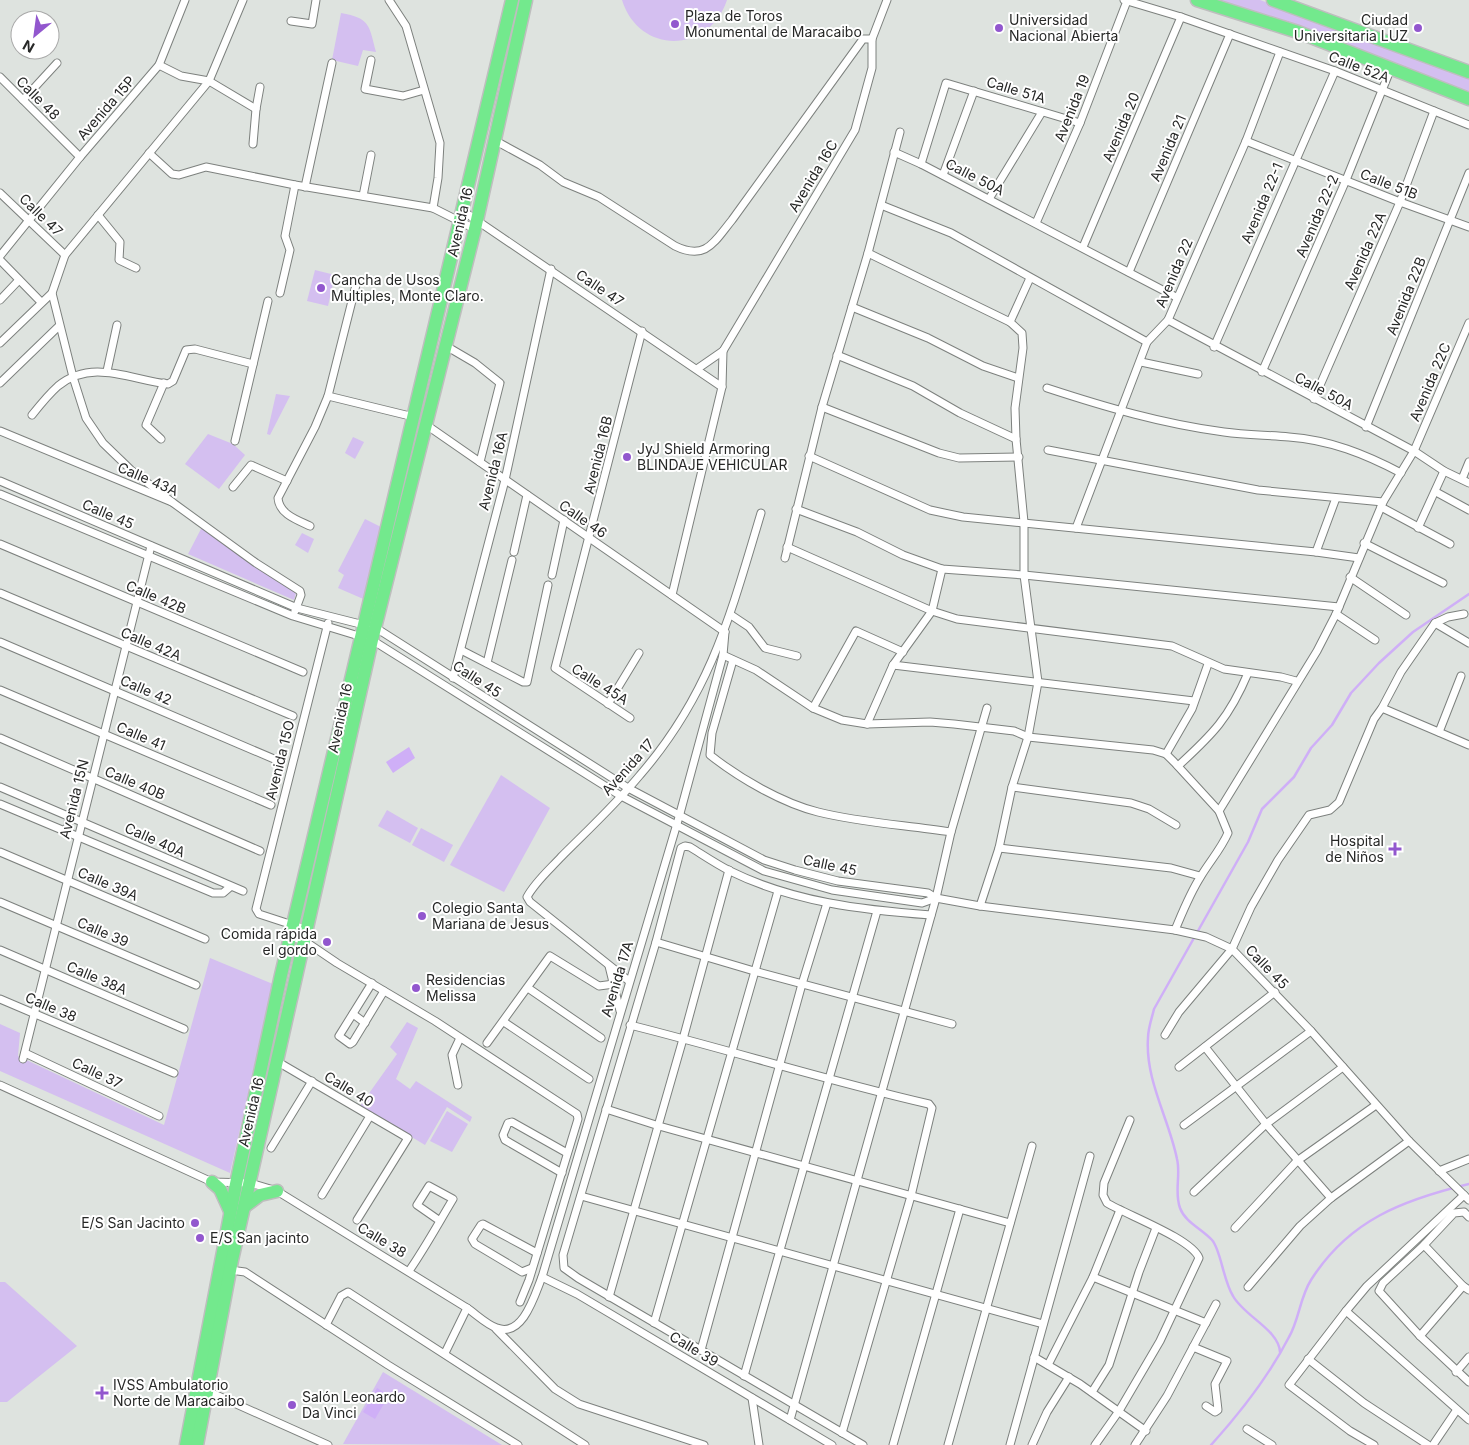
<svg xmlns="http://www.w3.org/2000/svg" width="1469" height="1445" font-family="Inter,sans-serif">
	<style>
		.green { fill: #d4bff0 }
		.water { fill: #cfaff7 }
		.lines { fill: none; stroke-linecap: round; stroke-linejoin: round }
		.stream { stroke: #cfaff7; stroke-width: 2.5 }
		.street-casing { stroke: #7d817e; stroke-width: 9 }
		.highway-casing { stroke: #bebebe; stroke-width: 15 }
		.street { stroke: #fff; stroke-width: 7 }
		.highway { stroke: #73e98d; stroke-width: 12 }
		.poi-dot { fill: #9257ce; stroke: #fff; stroke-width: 2 }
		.labels { text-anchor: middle; stroke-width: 4; stroke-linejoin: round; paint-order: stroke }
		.poi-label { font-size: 14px; fill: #272827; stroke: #fff; text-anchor: start }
		.street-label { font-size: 14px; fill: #272827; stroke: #fff }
	</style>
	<rect width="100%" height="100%" fill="#dee3df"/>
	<g class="green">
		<path d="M622 0H727C709 54 639 55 622 0Z"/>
		<polygon points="1206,0 1260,0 1469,78 1469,96"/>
		<path d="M341 13C370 18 369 25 376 52L363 50 358 66 332 60Z"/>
		<polygon points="315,270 335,275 328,306 307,301"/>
		<polygon points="276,394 290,396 270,435 267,434"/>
		<polygon points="208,434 233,444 245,455 219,489 185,464"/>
		<polygon points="353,437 364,442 355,459 345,453"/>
		<polygon points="365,519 385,529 368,601 338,588 344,575 338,571"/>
		<polygon points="202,527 255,567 296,593 294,600 188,554"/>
		<polygon points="302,533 314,539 308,553 295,545"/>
		<polygon points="501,775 550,808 504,892 450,865"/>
		<polygon points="387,810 418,828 410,843 378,826"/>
		<polygon points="421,828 453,845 444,862 412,845"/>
		<polygon points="210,958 273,984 230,1173 0,1071 0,1024 20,1033 18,1056 164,1125"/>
		<polygon points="407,1022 418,1028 396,1079 410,1089 416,1081 472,1117 470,1122 447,1107 425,1145 360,1106 397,1054 390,1047"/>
		<polygon points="447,1111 468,1124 452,1152 430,1141"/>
		<polygon points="0,1282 5,1282 77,1346 7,1402 0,1402"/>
		<polygon points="383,1372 502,1445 343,1444"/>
	</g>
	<g class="water">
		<polygon points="409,747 415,758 393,773 386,762"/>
		<polygon points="377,1388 389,1395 375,1419 363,1412"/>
	</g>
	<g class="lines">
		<g class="stream">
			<path d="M1280 1352C1279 1330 1244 1316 1233 1296 1223 1280 1221 1250 1212 1240 1202 1229 1185 1222 1180 1208 1174 1192 1181 1175 1177 1159 1169 1119 1145 1080 1148 1038 1148 1028 1152 1018 1154 1009L1248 842 1262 809 1294 777 1311 748 1332 725 1351 693 1379 663 1413 632 1469 594"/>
			<path d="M1211 1445C1240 1413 1269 1376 1289 1337 1299 1320 1300 1297 1311 1280 1349 1220 1403 1200 1469 1184"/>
		</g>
		<g class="street-casing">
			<g id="street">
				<polyline points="389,0 406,26 440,143 438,178 433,208 475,229"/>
				<polyline points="1124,0 1181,17 1335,71 1469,125"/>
				<polyline points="291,21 312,24 316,0"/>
				<polyline points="371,60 365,89 403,96 424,90"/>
				<polyline points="159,65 181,76 209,81 256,109"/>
				<polyline points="0,77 80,157"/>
				<polyline points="23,100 57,63"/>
				<path d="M494 140 540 165 563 182 599 197 675 246C706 261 714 242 732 220L863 39H872"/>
				<polyline points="1246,141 1400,202 1469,227"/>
				<polyline points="253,144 256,109 260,87"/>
				<polyline points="894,152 921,164 1176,297"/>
				<polyline points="149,153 172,174 179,175 206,167 295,185 433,208"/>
				<polyline points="921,164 946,83 1080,123"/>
				<polyline points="943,175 974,91"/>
				<polyline points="305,187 332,63"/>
				<polyline points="0,193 65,255"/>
				<polyline points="363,196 371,155"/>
				<polyline points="989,199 1042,112"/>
				<polyline points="881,205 951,233 1147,342"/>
				<polyline points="463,211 722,387"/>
				<polyline points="98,215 120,242 119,260 136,268"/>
				<polyline points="1036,223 1080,123 1127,1"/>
				<polyline points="1083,247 1181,17"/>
				<polyline points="868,253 1010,322"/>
				<polyline points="0,256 80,157 159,65 185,0"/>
				<polyline points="0,260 41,302"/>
				<polyline points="1129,272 1230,34"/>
				<polyline points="280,293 290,250 285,236 295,185"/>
				<polyline points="0,300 19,280"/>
				<polyline points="852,307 928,338 983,366 1018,378"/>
				<polyline points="1168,320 1414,451 1444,471 1469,483"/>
				<polyline points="0,343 52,293"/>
				<polyline points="446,346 475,363 500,383 480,462"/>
				<polyline points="1214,347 1335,71"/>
				<polyline points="837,355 913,386 960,413 1016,439"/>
				<polyline points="1141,362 1198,374"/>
				<polyline points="697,369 723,351 855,130 872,68 872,39 887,0"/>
				<polyline points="107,371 117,325"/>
				<polyline points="1262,372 1346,180 1391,68"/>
				<polyline points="0,383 59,326"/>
				<path d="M1047 388C1105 407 1163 424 1224 432 1246 435 1268 435 1289 437 1330 440 1365 454 1401 473"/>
				<polyline points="328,396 356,285"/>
				<polyline points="1314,399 1400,202 1434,111"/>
				<polyline points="822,407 939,453 959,458 1019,457"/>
				<path d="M32 415C40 405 49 394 58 386 92 358 131 380 168 384L173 381 186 350 195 349 253 364"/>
				<polyline points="425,424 725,632"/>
				<polyline points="1366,427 1469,173"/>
				<polyline points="0,431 172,502 256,563 300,591 301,595 295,611"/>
				<polyline points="161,439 146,425 164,383"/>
				<polyline points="235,441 268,301"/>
				<polyline points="1048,450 1258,490 1383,502"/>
				<polyline points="809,456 930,510 963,517 1316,552 1359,558"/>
				<polyline points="1462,479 1469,462"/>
				<polyline points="0,481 297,608 376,628 628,788 764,860 795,870 838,881 928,893 936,898 980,906 1175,930 1206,937 1232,949 1311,1031 1409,1141 1469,1200"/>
				<polyline points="233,487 251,465 287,481"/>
				<polyline points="1436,492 1469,510"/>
				<polyline points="0,494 293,616 372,640 621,796 764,871 832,890 922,903 936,898"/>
				<polyline points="172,502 131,470 103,443 86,418 73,377 52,293 65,255 209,81 243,0"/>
				<polyline points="1381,507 1450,544"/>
				<polyline points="796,509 857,532 903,555 942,569 1024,575 1339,607"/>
				<path d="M310 526C297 520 279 514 278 498L315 427 328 396 414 417"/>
				<polyline points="1076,528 1147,342 1168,320 1246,141 1280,52"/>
				<polyline points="1418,528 1444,471"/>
				<polyline points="1364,543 1443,583"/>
				<polyline points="0,544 303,672"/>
				<polyline points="787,547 932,611 957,619 1172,646 1224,669 1281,677 1296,681"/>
				<polyline points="514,552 527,495"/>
				<polyline points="1316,552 1336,498"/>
				<polyline points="785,558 822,407 868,253 900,132"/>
				<polyline points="552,575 564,520"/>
				<polyline points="1350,577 1406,615"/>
				<polyline points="0,593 293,716"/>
				<polyline points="672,595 722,387 723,351"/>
				<polyline points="1336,614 1375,640"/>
				<polyline points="731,615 749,627 765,648 797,656"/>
				<polyline points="1435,623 1469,643"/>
				<polyline points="0,642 281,762"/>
				<polyline points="461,650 523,682 527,682 548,585"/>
				<polyline points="723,655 756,670 813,708 842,720 867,724 930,722 954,724 1014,731 1028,737 1153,750 1166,754 1174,762 1219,811"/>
				<path d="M733 660 712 733 710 755C739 778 782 803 818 812 862 823 907 825 951 832"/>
				<polyline points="487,663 512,560"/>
				<polyline points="893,665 1194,701"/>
				<polyline points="453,678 505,480 551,269"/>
				<polyline points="0,690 271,805"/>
				<polyline points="608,704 639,653"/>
				<polyline points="813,708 856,631 903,652"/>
				<polyline points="1382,708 1401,672 1435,623 1448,617 1464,614"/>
				<polyline points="630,718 555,668 642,331"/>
				<polyline points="867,724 893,665 932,611 942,569"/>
				<polyline points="1439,732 1461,676"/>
				<polyline points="0,738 260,851"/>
				<polyline points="1166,754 1192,709 1208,664"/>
				<path d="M1178 766C1213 734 1229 718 1248 673"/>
				<polyline points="0,787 243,891"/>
				<polyline points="1012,787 1131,803 1149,809 1176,825"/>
				<polyline points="0,804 67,832 69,816"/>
				<polyline points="67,832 213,893 223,893 230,887"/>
				<polyline points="999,848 1171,868 1200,876"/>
				<polyline points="0,852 205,939"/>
				<polyline points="0,902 196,985"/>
				<polyline points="980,906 999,848 1012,787 1028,737 1038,682 1024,575 1024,522 1016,439 1015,408 1023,348 1022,333 1010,322 1030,278"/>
				<polyline points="308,930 259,914 256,909 328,623"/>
				<path d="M1175 930C1183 911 1190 893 1201 876 1210 861 1221 849 1228 833L1219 811 1317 651 1336 614 1383 502 1414 451 1469 323"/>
				<polyline points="290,936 306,942 337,963 435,1021 577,1114 578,1119 529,1280 520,1302"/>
				<polyline points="656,942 754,971 952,1024"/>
				<polyline points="0,950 184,1029"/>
				<polyline points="609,966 620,1011"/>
				<path d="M629 981 530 902 527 897C535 882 550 869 561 857 588 830 616 804 640 775 711 693 731 613 761 513"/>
				<polyline points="372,983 339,1036 350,1044 353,1042 384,991"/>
				<polyline points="528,988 601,1038"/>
				<polyline points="0,999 174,1073"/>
				<polyline points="353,1014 365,1023"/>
				<polyline points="504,1022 589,1079"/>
				<path d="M630 1025C730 1050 828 1081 929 1104L932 1108 911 1196 842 1433"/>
				<polyline points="1165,1035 1179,1012 1232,949 1251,907 1278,860 1309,815 1330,810 1339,802 1374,719 1382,708 1469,745"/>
				<polyline points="487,1043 550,956 599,986 614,984"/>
				<polyline points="1205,1047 1266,1124 1331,1198"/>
				<polyline points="25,1053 159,1116"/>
				<polyline points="23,1059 151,546"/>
				<polyline points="278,1062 408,1138 357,1220"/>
				<polyline points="1179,1067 1275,992"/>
				<path d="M0 1085 212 1182 250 1183 277 1191 467 1308C476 1314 487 1325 497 1328 523 1338 535 1294 542 1277L679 817 723 655 725 632"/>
				<polyline points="458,1085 452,1055 460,1038"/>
				<polyline points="606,1109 659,1126 1010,1223"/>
				<polyline points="1184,1125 1311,1031"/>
				<polyline points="271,1148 312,1081"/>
				<polyline points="1439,1171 1469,1159"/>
				<polyline points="562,1173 505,1140 503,1135 508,1123 512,1122 567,1153"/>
				<polyline points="1194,1192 1266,1124 1343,1067"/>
				<polyline points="322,1195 370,1116"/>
				<polyline points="1464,1195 1367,1286 1346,1311 1469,1420"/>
				<polyline points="581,1196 1043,1324"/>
				<polyline points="1469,1217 1464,1212 1454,1213 1424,1245 1383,1283 1379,1291 1420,1336 1469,1382"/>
				<polyline points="1235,1228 1297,1161 1376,1105"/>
				<polyline points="1424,1245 1463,1286 1469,1290"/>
				<polyline points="532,1268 522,1272 475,1244 472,1239 481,1225 483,1224 537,1253"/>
				<polyline points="230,1270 245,1272 388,1365 518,1445"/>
				<path d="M409 1271C425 1248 438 1224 453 1199L429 1186 417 1205 440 1221"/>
				<polyline points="542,1277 577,1294 832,1445"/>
				<polyline points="1093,1277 1206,1323"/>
				<polyline points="1248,1287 1300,1226 1331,1198 1409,1141"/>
				<polyline points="609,1297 683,1039 729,870"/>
				<polyline points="1346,1311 1289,1385 1350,1431 1374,1445"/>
				<polyline points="654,1323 778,891"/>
				<polyline points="326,1325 341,1296 348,1292 585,1445"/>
				<polyline points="496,1329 555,1389 579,1404 704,1445"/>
				<polyline points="1420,1336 1463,1286"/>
				<polyline points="1193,1347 1227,1361 1215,1384 1218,1410 1215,1412 1206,1406"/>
				<polyline points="701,1350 802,984 827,903"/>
				<polyline points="445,1353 467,1308"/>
				<polyline points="1034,1357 1080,1384 1146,1431"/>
				<polyline points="1308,1359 1364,1403 1428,1445"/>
				<polyline points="1048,1365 1093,1277 1120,1210"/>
				<polyline points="1456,1372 1469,1357"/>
				<polyline points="744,1376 877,911"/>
				<polyline points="205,1390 328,1445"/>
				<polyline points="1092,1392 1109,1365 1139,1272 1156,1228"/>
				<polyline points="752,1398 759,1445"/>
				<polyline points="790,1420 936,898 951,832 987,708"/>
				<polyline points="1247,1429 1272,1445"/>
				<path d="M863 1445 578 1278 564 1268 563 1255 656 942 681 848 685 846 690 847C703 855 716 864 730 871 793 902 862 910 931 915"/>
				<polyline points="893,1445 960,1209"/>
				<polyline points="948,1445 1032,1146"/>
				<polyline points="1010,1445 1090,1156"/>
				<polyline points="1032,1445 1047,1412 1069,1377"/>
				<path d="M1095 1445 1119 1411 1160 1341 1199 1258C1192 1239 1127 1215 1107 1203L1103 1195 1104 1183 1130 1120"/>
				<polyline points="1135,1445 1167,1396 1216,1304"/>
				<polyline points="1433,1445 1456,1411"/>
			</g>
		</g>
		<g class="highway-casing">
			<g id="highway">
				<polyline points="1197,0 1298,32 1469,99"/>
				<polyline points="1273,0 1469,72"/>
				<polyline points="212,1182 220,1189 230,1211"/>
				<polyline points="244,1207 260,1195 277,1191"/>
				<polyline points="186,1445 236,1184 281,975 512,0"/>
				<polyline points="197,1445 232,1260 372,640 475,229 526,0"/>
			</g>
		</g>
		<use href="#street" class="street"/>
		<use href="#highway" class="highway"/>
	</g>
	<g class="poi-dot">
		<circle cx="675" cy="24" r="5"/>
		<circle cx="999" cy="28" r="5"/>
		<circle cx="1418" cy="28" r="5"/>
		<circle cx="321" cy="288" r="5"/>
		<circle cx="627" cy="457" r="5"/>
		<path d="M1392.5 841.5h5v5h5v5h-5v5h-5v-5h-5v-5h5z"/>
		<circle cx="422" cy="916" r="5"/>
		<circle cx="327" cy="942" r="5"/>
		<circle cx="416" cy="988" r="5"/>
		<circle cx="195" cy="1223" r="5"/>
		<circle cx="200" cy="1238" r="5"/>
		<path d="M99.5 1385.5h5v5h5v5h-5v5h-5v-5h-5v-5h5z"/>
		<circle cx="292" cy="1405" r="5"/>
	</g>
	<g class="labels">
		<g class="poi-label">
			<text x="685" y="21">Plaza de Toros<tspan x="685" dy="16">Monumental de Maracaibo</tspan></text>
			<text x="1009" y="25">Universidad<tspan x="1009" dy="16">Nacional Abierta</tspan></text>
			<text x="1408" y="25" text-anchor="end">Ciudad<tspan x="1408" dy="16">Universitaria LUZ</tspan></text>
			<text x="331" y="285">Cancha de Usos<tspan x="331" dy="16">Multiples, Monte Claro.</tspan></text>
			<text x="637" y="454">JyJ Shield Armoring<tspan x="637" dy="16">BLINDAJE VEHICULAR</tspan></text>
			<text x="1384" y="846" text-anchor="end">Hospital<tspan x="1384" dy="16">de Niños</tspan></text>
			<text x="432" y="913">Colegio Santa<tspan x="432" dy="16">Mariana de Jesus</tspan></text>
			<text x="317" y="939" text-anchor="end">Comida rápida<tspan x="317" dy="16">el gordo</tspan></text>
			<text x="426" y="985">Residencias<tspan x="426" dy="16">Melissa</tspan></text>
			<text x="185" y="1228" text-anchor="end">E/S San Jacinto</text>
			<text x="210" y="1243">E/S San jacinto</text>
			<text x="113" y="1390">IVSS Ambulatorio<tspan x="113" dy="16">Norte de Maracaibo</tspan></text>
			<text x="302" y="1402">Salón Leonardo<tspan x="302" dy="16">Da Vinci</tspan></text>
		</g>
		<g class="street-label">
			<text transform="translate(1359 67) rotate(21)" y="5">Calle 52A</text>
			<text transform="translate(1016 90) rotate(17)" y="5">Calle 51A</text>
			<text transform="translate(38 98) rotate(45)" y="5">Calle 48</text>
			<text transform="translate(106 108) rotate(-49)" y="5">Avenida 15P</text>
			<text transform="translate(1072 108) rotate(-68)" y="5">Avenida 19</text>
			<text transform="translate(1121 127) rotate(-67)" y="5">Avenida 20</text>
			<text transform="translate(1168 148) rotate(-67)" y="5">Avenida 21</text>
			<text transform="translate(813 176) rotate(-59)" y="5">Avenida 16C</text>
			<text transform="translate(975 177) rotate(27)" y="5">Calle 50A</text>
			<text transform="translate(1389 184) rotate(21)" y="5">Calle 51B</text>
			<text transform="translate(1262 203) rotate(-67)" y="5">Avenida 22-1</text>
			<text transform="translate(41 215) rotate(44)" y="5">Calle 47</text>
			<text transform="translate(1317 216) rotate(-67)" y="5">Avenida 22-2</text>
			<text transform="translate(460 222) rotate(-77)" y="5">Avenida 16</text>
			<text transform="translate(1365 251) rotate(-66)" y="5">Avenida 22A</text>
			<text transform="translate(1174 273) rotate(-67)" y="5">Avenida 22</text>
			<text transform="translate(600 288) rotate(34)" y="5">Calle 47</text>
			<text transform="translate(1406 296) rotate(-68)" y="5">Avenida 22B</text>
			<text transform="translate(1430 382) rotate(-67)" y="5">Avenida 22C</text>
			<text transform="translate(1324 391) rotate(28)" y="5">Calle 50A</text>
			<text transform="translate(598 455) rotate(-76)" y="5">Avenida 16B</text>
			<text transform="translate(493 471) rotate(-76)" y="5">Avenida 16A</text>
			<text transform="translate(148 479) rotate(23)" y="5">Calle 43A</text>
			<text transform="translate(108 514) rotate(23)" y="5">Calle 45</text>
			<text transform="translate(583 519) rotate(35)" y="5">Calle 46</text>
			<text transform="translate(156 597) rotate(23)" y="5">Calle 42B</text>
			<text transform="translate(151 644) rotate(23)" y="5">Calle 42A</text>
			<text transform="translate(477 679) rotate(33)" y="5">Calle 45</text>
			<text transform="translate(600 684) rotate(32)" y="5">Calle 45A</text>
			<text transform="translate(146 690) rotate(23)" y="5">Calle 42</text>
			<text transform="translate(340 718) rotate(-78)" y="5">Avenida 16</text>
			<text transform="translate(141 736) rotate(23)" y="5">Calle 41</text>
			<text transform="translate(280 760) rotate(-76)" y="5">Avenida 15O</text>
			<text transform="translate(628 767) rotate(-48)" y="5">Avenida 17</text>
			<text transform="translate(135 783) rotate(23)" y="5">Calle 40B</text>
			<text transform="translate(74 799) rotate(-76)" y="5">Avenida 15N</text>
			<text transform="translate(155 840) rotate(24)" y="5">Calle 40A</text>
			<text transform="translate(830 865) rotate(12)" y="5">Calle 45</text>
			<text transform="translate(108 884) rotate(23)" y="5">Calle 39A</text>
			<text transform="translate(103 932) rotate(23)" y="5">Calle 39</text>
			<text transform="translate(1267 967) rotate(46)" y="5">Calle 45</text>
			<text transform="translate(97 978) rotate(23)" y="5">Calle 38A</text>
			<text transform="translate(617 979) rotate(-73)" y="5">Avenida 17A</text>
			<text transform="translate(51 1007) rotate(23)" y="5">Calle 38</text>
			<text transform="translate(97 1073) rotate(25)" y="5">Calle 37</text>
			<text transform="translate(349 1089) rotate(31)" y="5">Calle 40</text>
			<text transform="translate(251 1112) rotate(-77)" y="5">Avenida 16</text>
			<text transform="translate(382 1240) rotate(31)" y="5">Calle 38</text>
			<text transform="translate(694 1349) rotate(31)" y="5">Calle 39</text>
		</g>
	</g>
	<g transform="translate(35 35) rotate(209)"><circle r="24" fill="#ffffff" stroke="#a9a9a9"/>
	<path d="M0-4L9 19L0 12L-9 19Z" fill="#9257ce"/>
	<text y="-8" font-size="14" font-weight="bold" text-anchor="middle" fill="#272827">N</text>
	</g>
</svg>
